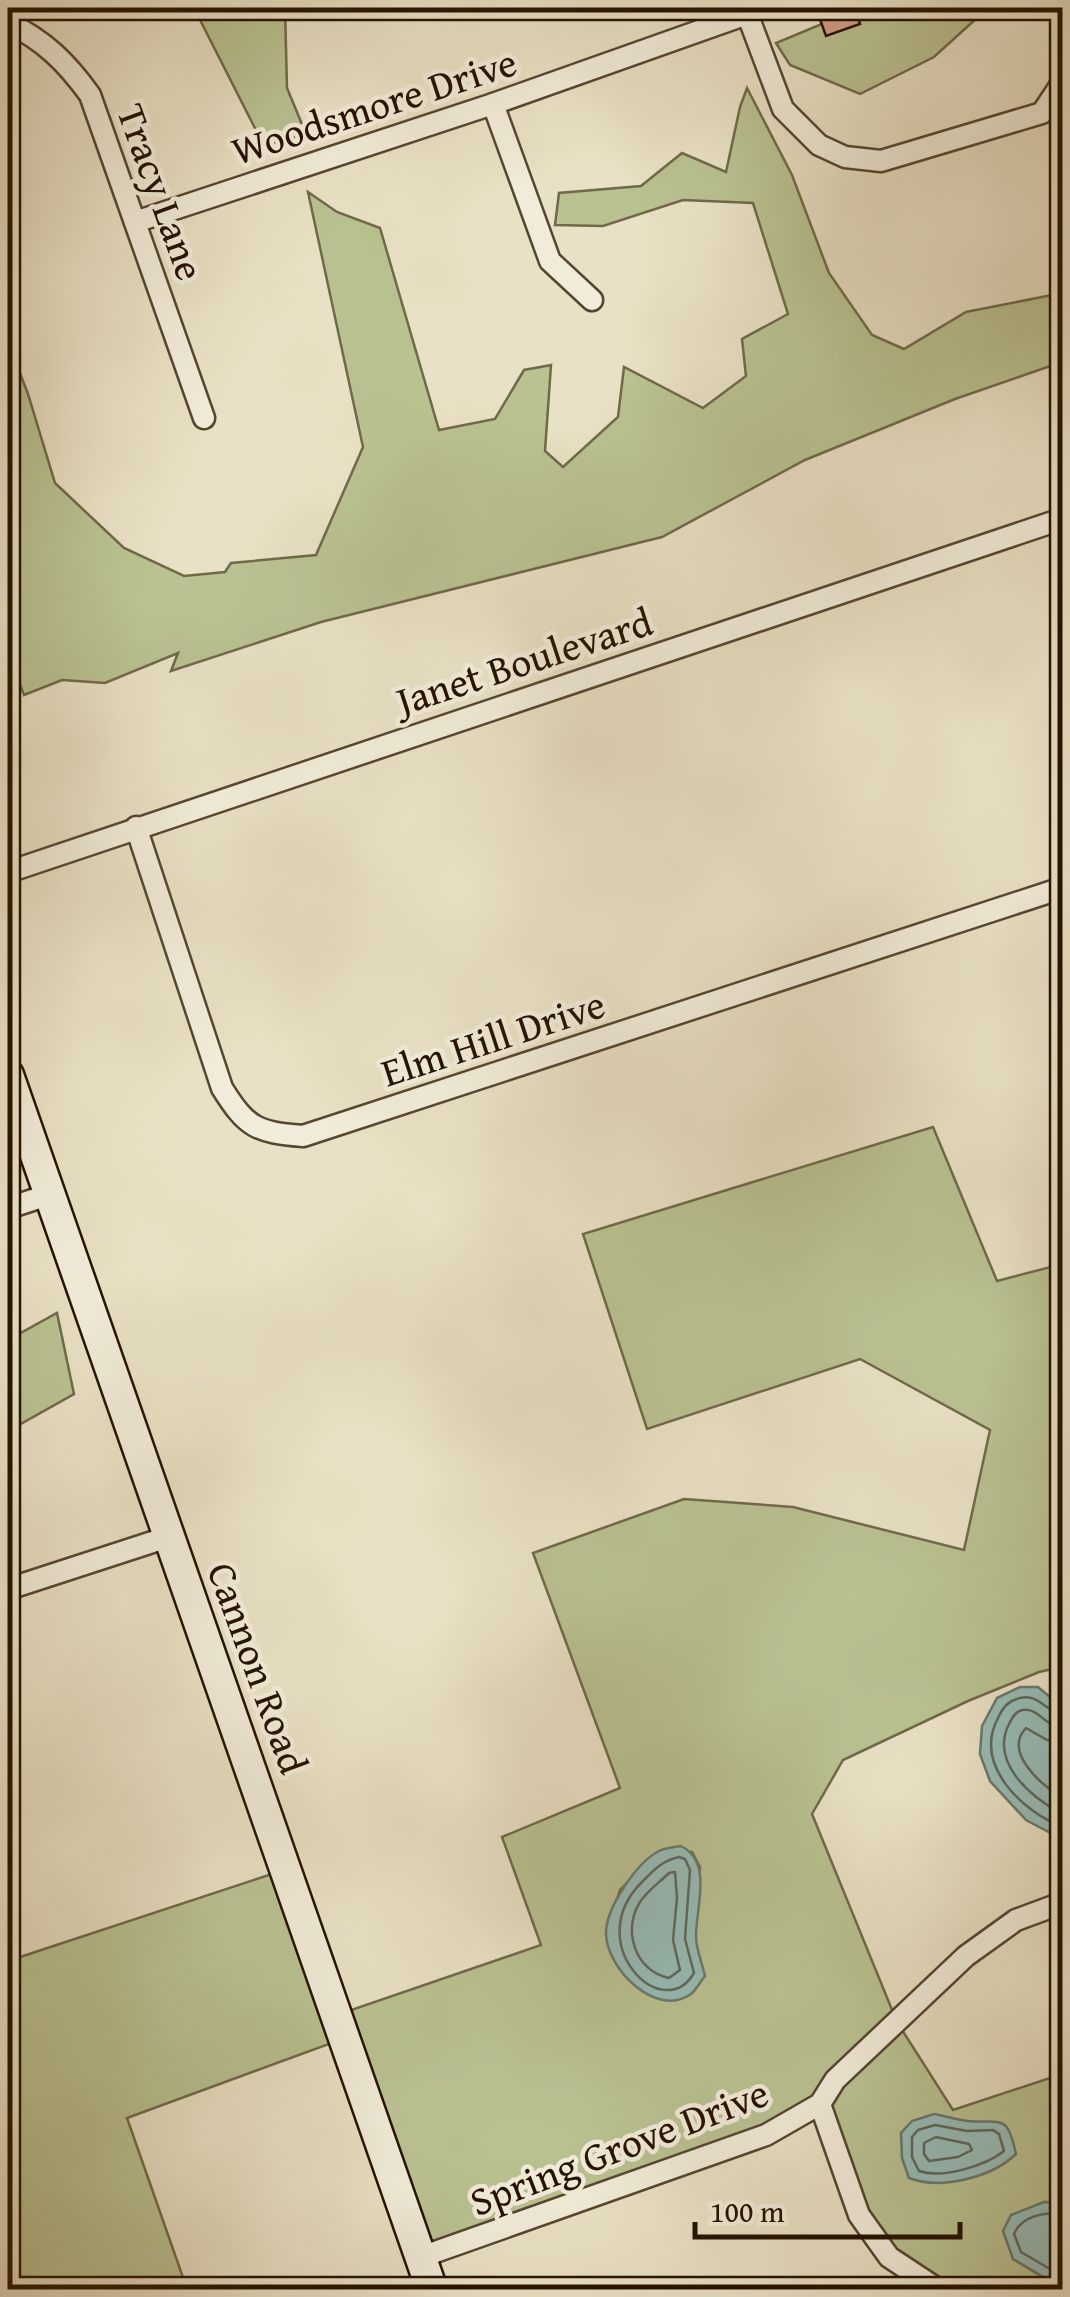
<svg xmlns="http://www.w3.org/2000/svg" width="1070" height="2297" font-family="'Gentium Book Plus',serif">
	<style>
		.green { fill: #bac292; stroke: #6f6a49; stroke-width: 2.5; fill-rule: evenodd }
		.water { fill: #97bdb8; stroke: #69796e; stroke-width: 2.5 }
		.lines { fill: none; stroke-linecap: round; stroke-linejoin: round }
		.shore { stroke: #5e685c; stroke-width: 2.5 }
		.building { fill: #d49e8b; stroke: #241200; stroke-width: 2.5 }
		.street-casing { stroke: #554631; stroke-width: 25 }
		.secondary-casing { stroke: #241200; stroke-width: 35 }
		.street { stroke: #f1ecd9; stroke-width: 20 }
		.secondary { stroke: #f1ecd9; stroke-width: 30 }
		.labels { text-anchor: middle; stroke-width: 9; stroke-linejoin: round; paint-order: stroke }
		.street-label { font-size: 40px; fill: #241200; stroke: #f1ecd9 }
	</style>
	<rect width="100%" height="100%" fill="#e9e1c5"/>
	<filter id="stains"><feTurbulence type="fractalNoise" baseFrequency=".002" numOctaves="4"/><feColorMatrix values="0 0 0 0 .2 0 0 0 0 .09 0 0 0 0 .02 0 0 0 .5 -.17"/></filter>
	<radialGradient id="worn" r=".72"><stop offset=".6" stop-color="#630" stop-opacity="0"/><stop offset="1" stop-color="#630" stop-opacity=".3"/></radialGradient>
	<g class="green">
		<polygon points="194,8 285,8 287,88 306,134 264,146"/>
		<polygon points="860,8 988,8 934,57 860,94 790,65 776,43"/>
		<polygon points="747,88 792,175 829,273 872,335 904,349 966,312 1062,293 1062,362 955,399 805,460 662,537 321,622 171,671 178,653 105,683 62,680 24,695 8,652 8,342 28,394 55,483 124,548 184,576 225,572 231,563 316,555 363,447 308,192 337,212 380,228 439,430 495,419 524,370 551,365 545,451 563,467 618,417 624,367 703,408 746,376 742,339 788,314 753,203 683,200 603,226 555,225 559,193 641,186 682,153 726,172 740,107"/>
		<path d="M933 1127 997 1281 1062 1264V1667L1039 1672 968 1701 843 1760 812 1814 897 2022 953 2110 1062 2074V2203L1044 2202 1013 2259 1062 2289H939L889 2257 820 2105 427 2250 345 2038 127 2118 186 2286 176 2290 8 2289V1961L287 1869 337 2015 541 1945 502 1837 620 1788 533 1553 684 1499 793 1507 964 1550 990 1430 860 1359 647 1429 583 1234ZM658 1852H692L700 1867 695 1939 606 1934 620 1890Z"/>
		<polygon points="57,1313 74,1394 8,1431 8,1340"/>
	</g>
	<g class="water">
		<polygon points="1020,1687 1038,1687 1062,1707 1062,1836 1058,1837 1026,1820 990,1781 980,1754 982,1726 997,1698"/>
		<path d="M681 1846C713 1862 696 1907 696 1936 696 1949 702 1963 705 1976 701 1981 696 1990 691 1994 656 2019 606 1968 606 1933 606 1908 637 1862 659 1851 665 1848 675 1847 681 1846Z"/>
		<path d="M934 2114C946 2116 957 2120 968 2121 1001 2124 1007 2112 1016 2154 991 2178 940 2190 909 2178L902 2158 901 2133 912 2121Z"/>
		<polygon points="1044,2202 1062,2203 1062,2288 1013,2259 1003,2231 1011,2215"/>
	</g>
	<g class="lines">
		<g class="shore">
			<path d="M1062 1714C1046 1712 1038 1693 1020 1698 1008 1701 1003 1707 998 1718 973 1765 1022 1811 1062 1827"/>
			<path d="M1062 1727C1045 1726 1040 1711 1028 1710 1019 1708 1013 1716 1010 1722 988 1762 1031 1797 1062 1814"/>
			<path d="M1062 1742 1047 1740 1026 1728C1003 1752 1041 1785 1062 1797"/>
			<path d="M679 1857 685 1859 690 1870 685 1939 694 1973C663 2026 581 1944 641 1883 654 1870 661 1861 679 1857Z"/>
			<path d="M675 1872 677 1898 673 1940 680 1970 669 1978C635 1971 622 1930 640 1902 647 1891 660 1882 669 1873Z"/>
			<path d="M935 2125 967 2131 993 2130 999 2134 1004 2151C985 2166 942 2179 919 2171L912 2157V2137L918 2130Z"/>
			<polygon points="936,2137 969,2144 972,2150 958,2157 929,2161 924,2154 924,2143"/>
			<path d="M1062 2213C1044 2213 1022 2215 1014 2234L1021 2252 1062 2276"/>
		</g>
	</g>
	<polygon class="building" points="825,8 855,8 860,24 826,36 818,14 826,11"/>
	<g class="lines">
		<g class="street-casing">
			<g id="street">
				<polyline points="745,8 783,109 819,145 845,157 881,161 1042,113 1062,83"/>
				<path d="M8 23C44 40 67 63 90 95L204 418"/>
				<polyline points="493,104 550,261 592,300"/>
				<polyline points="135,222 493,104 747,14"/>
				<path d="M136 827 222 1088C247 1128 256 1132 303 1136L1062 888"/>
				<polyline points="8,872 1062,519"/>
				<polyline points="8,1208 48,1195"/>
				<polyline points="8,1589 171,1536"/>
				<polyline points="820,2104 859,2215 889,2257 939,2290"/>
				<polyline points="421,2257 766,2135 820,2104 835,2080 966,1956 1016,1920 1062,1903"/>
			</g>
		</g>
		<g class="secondary-casing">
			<polyline id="secondary" points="8,1075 432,2290"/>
		</g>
		<use href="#street" class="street"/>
		<use href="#secondary" class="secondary"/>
	</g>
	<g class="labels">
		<g class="street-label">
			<text transform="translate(374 106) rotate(-18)" y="14">Woodsmore Drive</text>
			<text transform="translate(161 192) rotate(70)" y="14">Tracy Lane</text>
			<text transform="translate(524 661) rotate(-18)" y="14">Janet Boulevard</text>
			<text transform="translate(493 1038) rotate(-18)" y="14">Elm Hill Drive</text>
			<text transform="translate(258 1668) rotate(70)" y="14">Cannon Road</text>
			<text transform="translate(619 2147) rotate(-21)" y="14">Spring Grove Drive</text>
		</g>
	</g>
	<rect width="1070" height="2297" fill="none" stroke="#e9e1c5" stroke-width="40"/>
	<rect x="10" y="10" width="1050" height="2277" fill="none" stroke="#241200" stroke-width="5"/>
	<rect x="20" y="20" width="1030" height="2257" fill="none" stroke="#241200" stroke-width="2.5"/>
	<path d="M695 2222v15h265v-15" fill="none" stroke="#241200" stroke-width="5"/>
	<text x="710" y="2222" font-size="30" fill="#241200" stroke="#f1ecd9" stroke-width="8" paint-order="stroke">100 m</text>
	<rect width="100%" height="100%" filter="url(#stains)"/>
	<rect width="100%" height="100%" fill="url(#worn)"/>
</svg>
